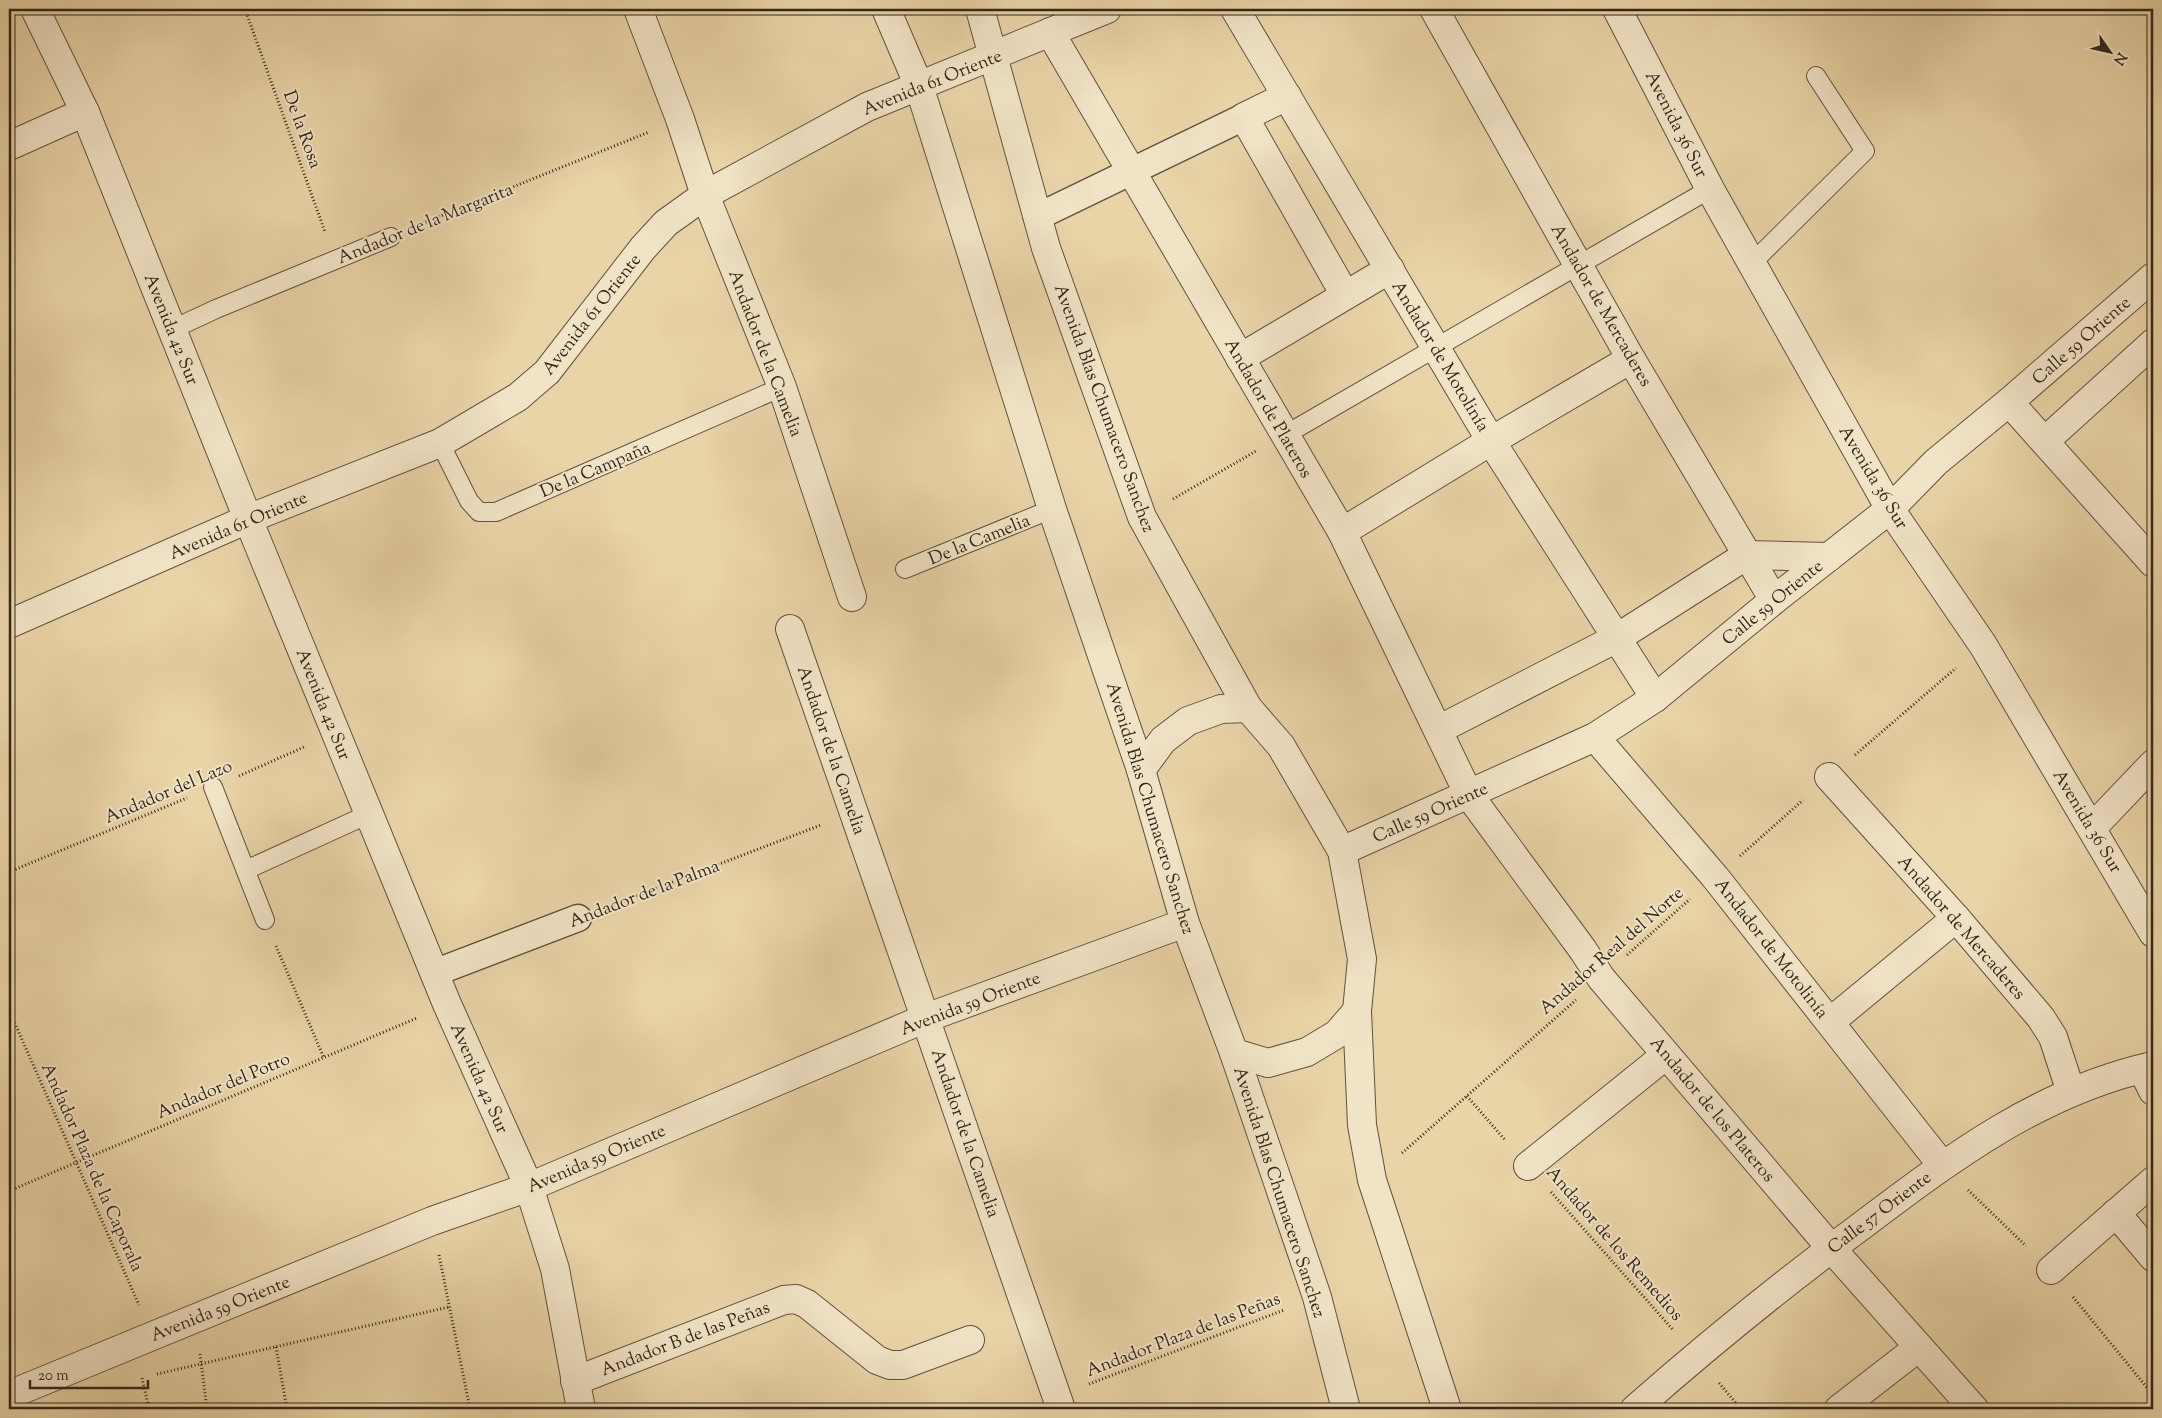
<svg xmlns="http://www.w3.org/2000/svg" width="2162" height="1418" font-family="'Sorts Mill Goudy',serif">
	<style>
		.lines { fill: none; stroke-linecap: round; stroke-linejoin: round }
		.service-casing { stroke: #60523f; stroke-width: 20 }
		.pedestrian-casing { stroke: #60523f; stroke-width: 29 }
		.minor-casing { stroke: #60523f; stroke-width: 30 }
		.path { stroke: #32271c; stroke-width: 3; stroke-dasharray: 1 2.5; stroke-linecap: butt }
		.service { stroke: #f1e3c6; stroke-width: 18 }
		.pedestrian { stroke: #f1e3c6; stroke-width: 26 }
		.minor { stroke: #f1e3c6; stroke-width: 28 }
		.labels { text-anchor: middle; stroke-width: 4; stroke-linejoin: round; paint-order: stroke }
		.street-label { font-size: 18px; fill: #32271c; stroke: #f1e3c6 }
	</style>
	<rect width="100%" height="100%" fill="#e9d4a7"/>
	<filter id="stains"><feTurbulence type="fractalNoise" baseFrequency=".004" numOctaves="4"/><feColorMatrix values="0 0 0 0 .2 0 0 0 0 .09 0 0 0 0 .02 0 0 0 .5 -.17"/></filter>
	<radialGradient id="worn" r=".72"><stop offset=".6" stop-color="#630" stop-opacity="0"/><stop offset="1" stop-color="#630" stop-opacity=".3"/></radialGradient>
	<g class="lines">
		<g class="service-casing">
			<g id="service">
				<polyline points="1752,263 1865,151 1816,76"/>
				<polyline points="173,329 216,309 391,237"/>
				<polyline points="1285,435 1710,189"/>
				<polyline points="440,443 469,501 479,512 496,512 782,387"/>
				<polyline points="905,569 1052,509"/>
				<polyline points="213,787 265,920"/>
				<polyline points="246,870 369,814"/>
			</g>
		</g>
		<g class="pedestrian-casing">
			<g id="pedestrian">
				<polyline points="1037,217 1244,117"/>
				<polyline points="434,973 578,918"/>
			</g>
		</g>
		<g class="minor-casing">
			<g id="minor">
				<polyline points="35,9 85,112 248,519 447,1004 529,1187 555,1269 581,1409"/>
				<polyline points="638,9 680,119 705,195 782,387 852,597"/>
				<polyline points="886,9 919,86 1052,509 1141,770 1185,923 1234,1053 1317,1297 1346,1409"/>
				<polyline points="980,9 1046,248 1142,517 1248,708 1281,746 1342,851 1362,959 1357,1011 1362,1125 1372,1180 1447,1409"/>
				<polyline points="1235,9 1491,441 1655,698"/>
				<polyline points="1434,9 1631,359 1774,600"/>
				<polyline points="1617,9 1710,189 1890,509 1983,645 2153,933"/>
				<polyline points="1050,32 1342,532 1469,795 1583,950 1601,978 1831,1248 1974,1409"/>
				<polyline points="1287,96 1244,117 1345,295"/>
				<polyline points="9,146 85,112"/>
				<polyline points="1240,358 1390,269"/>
				<polyline points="2009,402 2153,563"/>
				<polyline points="2045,441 2153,343"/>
				<polyline points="1342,532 1491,441 1631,359"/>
				<polyline points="9,624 248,519 440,443 518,397 547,372 643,248 666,223 705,195 867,107 1107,9"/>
				<polyline points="790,629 1061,1409"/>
				<polyline points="1438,730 1617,638 1747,555 1829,557"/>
				<polyline points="1595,737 1715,877 1942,1165"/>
				<polyline points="1141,770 1163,740 1188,721 1221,709 1248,708"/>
				<polyline points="1829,777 1956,918 2041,1018 2053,1037 2071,1092"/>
				<polyline points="2092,828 2153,764"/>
				<polyline points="1342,851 1595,737 1655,698 1774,600 1890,509 1936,462 2009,402 2153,277"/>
				<polyline points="1830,1022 1956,918"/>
				<polyline points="1234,1053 1268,1063 1307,1052 1337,1034 1357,1011"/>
				<polyline points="2142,1069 2153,1091"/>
				<polyline points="1528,1166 1666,1055"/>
				<polyline points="2116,1213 2153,1257"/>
				<polyline points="2051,1270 2153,1181"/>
				<polyline points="575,1381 784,1300 796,1299 807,1304 877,1360 890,1365 903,1365 970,1340"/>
				<polyline points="9,1395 432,1221 529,1187 926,1018 1185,923"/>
				<path d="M1635 1409C1709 1344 1785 1282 1864 1224 1954 1156 2041 1091 2153 1066"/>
				<polyline points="1839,1409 1919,1347"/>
			</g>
		</g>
		<g class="path">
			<polyline points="245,9 325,232"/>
			<polyline points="416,226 649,132"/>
			<polyline points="1173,499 1256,451"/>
			<polyline points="1855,755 1956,668"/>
			<polyline points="239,776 304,747"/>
			<polyline points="1740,856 1803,800"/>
			<polyline points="9,872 187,798"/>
			<polyline points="610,906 821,825"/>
			<polyline points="276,946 324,1058"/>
			<polyline points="1627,955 1690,899"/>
			<polyline points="9,1010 139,1305"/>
			<polyline points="1467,1096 1505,1140"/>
			<polyline points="1402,1153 1576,1000"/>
			<polyline points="1968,1190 2026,1246"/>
			<polyline points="9,1191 417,1018"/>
			<polyline points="1551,1192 1674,1331"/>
			<polyline points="439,1255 470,1409"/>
			<polyline points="2073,1297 2153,1395"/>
			<polyline points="276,1347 287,1409"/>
			<polyline points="200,1354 207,1409"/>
			<polyline points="157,1374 449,1307"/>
			<polyline points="142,1378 149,1409"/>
			<polyline points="1719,1383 1741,1409"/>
			<polyline points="1089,1384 1284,1310"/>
		</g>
		<use href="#service" class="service"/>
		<use href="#pedestrian" class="pedestrian"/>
		<use href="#minor" class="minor"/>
	</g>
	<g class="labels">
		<g class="street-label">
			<text transform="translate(932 82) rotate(-22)" y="6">Avenida 61 Oriente</text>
			<text transform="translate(1677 124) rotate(63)" y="6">Avenida 36 Sur</text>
			<text transform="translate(303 129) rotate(70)" y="6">De la Rosa</text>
			<text transform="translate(425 223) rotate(-22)" y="6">Andador de la Margarita</text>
			<text transform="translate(1602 305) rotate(60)" y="6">Andador de Mercaderes</text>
			<text transform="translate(591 314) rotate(-52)" y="6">Avenida 61 Oriente</text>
			<text transform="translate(172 329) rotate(68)" y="6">Avenida 42 Sur</text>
			<text transform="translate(2081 340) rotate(-41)" y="6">Calle 59 Oriente</text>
			<text transform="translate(766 353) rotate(69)" y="6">Andador de la Camelia</text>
			<text transform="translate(1441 356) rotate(59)" y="6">Andador de Motolinía</text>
			<text transform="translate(1105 408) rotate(70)" y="6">Avenida Blas Chumacero Sanchez</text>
			<text transform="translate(1269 408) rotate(60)" y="6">Andador de Plateros</text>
			<text transform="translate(595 469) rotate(-23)" y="6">De la Campaña</text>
			<text transform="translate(1874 477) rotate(59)" y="6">Avenida 36 Sur</text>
			<text transform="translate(238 525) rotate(-23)" y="6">Avenida 61 Oriente</text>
			<text transform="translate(979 539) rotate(-22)" y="6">De la Camelia</text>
			<text transform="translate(1772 602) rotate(-39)" y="6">Calle 59 Oriente</text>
			<text transform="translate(324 704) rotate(68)" y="6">Avenida 42 Sur</text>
			<text transform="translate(832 750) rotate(71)" y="6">Andador de la Camelia</text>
			<text transform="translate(168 791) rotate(-23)" y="6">Andador del Lazo</text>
			<text transform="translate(1151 808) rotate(73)" y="6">Avenida Blas Chumacero Sanchez</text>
			<text transform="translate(1430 812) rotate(-24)" y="6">Calle 59 Oriente</text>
			<text transform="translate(2088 821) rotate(59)" y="6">Avenida 36 Sur</text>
			<text transform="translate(644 893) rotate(-21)" y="6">Andador de la Palma</text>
			<text transform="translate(1962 927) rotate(49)" y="6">Andador de Mercaderes</text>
			<text transform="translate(1772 948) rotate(52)" y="6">Andador de Motolinía</text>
			<text transform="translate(1611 950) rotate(-41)" y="6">Andador Real del Norte</text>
			<text transform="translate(970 1003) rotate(-21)" y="6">Avenida 59 Oriente</text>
			<text transform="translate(480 1078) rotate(66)" y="6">Avenida 42 Sur</text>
			<text transform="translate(223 1085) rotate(-23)" y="6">Andador del Potro</text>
			<text transform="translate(1713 1109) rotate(50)" y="6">Andador de los Plateros</text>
			<text transform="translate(966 1133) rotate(71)" y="6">Andador de la Camelia</text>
			<text transform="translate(596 1158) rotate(-23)" y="6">Avenida 59 Oriente</text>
			<text transform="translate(93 1167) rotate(66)" y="6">Andador Plaza de la Caporala</text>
			<text transform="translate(1280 1192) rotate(72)" y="6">Avenida Blas Chumacero Sanchez</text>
			<text transform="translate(1879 1212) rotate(-37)" y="6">Calle 57 Oriente</text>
			<text transform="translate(1615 1243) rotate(49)" y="6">Andador de los Remedios</text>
			<text transform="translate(220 1308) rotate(-22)" y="6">Avenida 59 Oriente</text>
			<text transform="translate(1183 1334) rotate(-21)" y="6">Andador Plaza de las Peñas</text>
			<text transform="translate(685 1338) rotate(-21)" y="6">Andador B de las Peñas</text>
		</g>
	</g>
	<rect width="2162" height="1418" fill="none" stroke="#e9d4a7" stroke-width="30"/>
	<rect x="10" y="10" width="2142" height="1398" fill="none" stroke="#32271c" stroke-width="2.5"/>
	<rect x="15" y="15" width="2132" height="1388" fill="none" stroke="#32271c"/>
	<g transform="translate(2110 52) rotate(124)" stroke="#f1e3c6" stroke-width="4" paint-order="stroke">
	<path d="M0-4L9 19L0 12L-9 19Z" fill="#32271c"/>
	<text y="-8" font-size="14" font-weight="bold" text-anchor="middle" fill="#32271c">N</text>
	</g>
	<path d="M30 1380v8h118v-8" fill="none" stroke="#32271c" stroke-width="2.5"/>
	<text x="38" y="1380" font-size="15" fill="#32271c" stroke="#f1e3c6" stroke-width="4" paint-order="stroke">20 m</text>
	<rect width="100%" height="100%" filter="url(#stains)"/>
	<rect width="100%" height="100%" fill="url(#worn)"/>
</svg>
